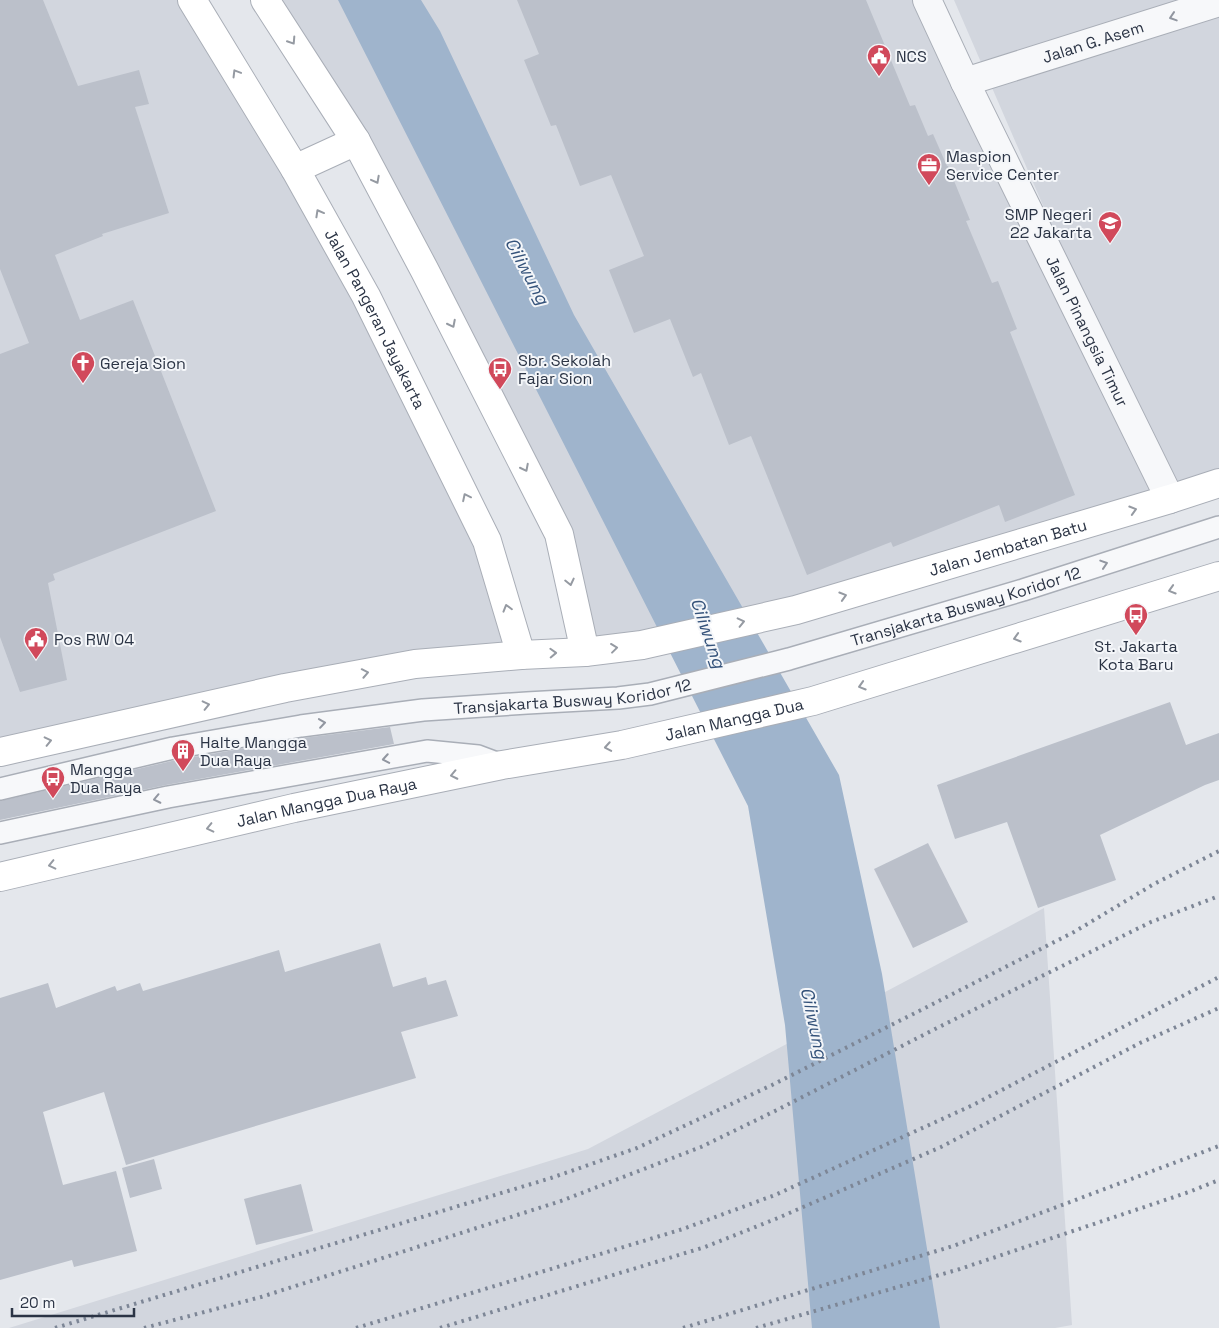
<svg xmlns="http://www.w3.org/2000/svg" width="1219" height="1328" font-family="'Space Grotesk',sans-serif">
	<style>
		.built { fill: #d2d6de }
		.water { fill: #9fb4cc }
		.building { fill: #bbc0ca }
		.lines { fill: none; stroke-linecap: round; stroke-linejoin: round }
		.service-casing { stroke: #a9aeb7; stroke-width: 24 }
		.minor-casing { stroke: #a9aeb7; stroke-width: 30 }
		.tertiary-casing { stroke: #a9aeb7; stroke-width: 30 }
		.secondary-casing { stroke: #a9aeb7; stroke-width: 30 }
		.service { stroke: #f7f8fa; stroke-width: 21 }
		.minor { stroke: #f7f8fa; stroke-width: 28 }
		.tertiary { stroke: #f7f8fa; stroke-width: 28 }
		.secondary { stroke: #fff; stroke-width: 28 }
		.rail { stroke: #7d8696; stroke-width: 4; stroke-dasharray: 2.5 5; stroke-linecap: butt }
		.oneway { stroke: #9196a0 }
		.oneway2 { stroke: #959aa2 }
		.labels { text-anchor: middle; stroke-width: 4; stroke-linejoin: round; paint-order: stroke }
		.street-label { font-size: 16px; fill: #2b3445; stroke: #f4f6f9 }
		.poi-label { font-size: 16px; fill: #2b3445; stroke: #f4f6f9; text-anchor: start }
		.water-label { font-size: 18px; font-style: italic; fill: #34527a; stroke: #f4f6f9 }
	</style>
	<rect width="100%" height="100%" fill="#e4e7ec"/>
	<g class="built">
		<polygon points="0,0 186,0 487,541 521,655 0,756"/>
		<polygon points="265,0 932,0 1162,480 954,0 1219,0 1219,483 585,652 559,534"/>
		<polygon points="1044,908 1072,1325 1055,1328 9,1328 588,1149"/>
	</g>
	<polygon class="water" points="338,0 421,0 440,31 574,315 839,775 882,974 940,1328 812,1328 785,1025 748,806"/>
	<g class="building">
		<polygon points="0,0 43,0 78,86 139,70 149,104 135,107 169,213 102,234 103,236 55,255 80,320 133,300 216,511 53,574 55,580 48,583 67,680 20,692 0,637 0,354 29,343 0,269"/>
		<polygon points="517,0 866,0 910,106 915,105 928,136 933,134 947,166 948,166 970,220 966,221 992,283 998,281 1017,329 1010,332 1075,495 1005,522 999,505 893,547 891,542 807,575 751,436 729,445 701,373 693,377 670,319 634,333 609,270 644,256 611,175 580,186 556,125 551,126 524,60 539,54"/>
		<polygon points="1170,702 1186,745 1219,733 1219,780 1205,785 1100,835 1116,880 1038,908 1007,822 955,839 937,785"/>
		<polygon points="390,727 394,744 166,785 0,820 0,801 176,760 303,738"/>
		<polygon points="928,843 968,922 913,948 874,869"/>
		<polygon points="380,943 393,987 426,977 428,985 446,980 458,1016 401,1032 416,1078 126,1165 104,1092 43,1112 63,1185 116,1171 137,1251 74,1267 72,1260 0,1280 0,998 48,983 56,1008 115,986 117,991 140,983 143,991 279,950 285,972"/>
		<polygon points="154,1159 162,1189 130,1198 122,1168"/>
		<polygon points="301,1184 313,1231 256,1245 244,1199"/>
	</g>
	<g class="lines">
		<g class="service-casing">
			<g id="service">
				<path id="s1" d="M0 789 173 748 301 726 423 710 527 703 618 698 650 694 789 659 1023 590 1219 527"/>
				<polyline points="0,833 168,797 427,751 478,756 502,765"/>
			</g>
		</g>
		<g class="minor-casing">
			<g id="minor">
				<path id="s2" d="M965 82 1219 2"/>
			</g>
		</g>
		<g class="tertiary-casing">
			<g id="tertiary">
				<path id="s3" d="M927 0 965 82 1170 499"/>
			</g>
		</g>
		<g class="secondary-casing">
			<g id="secondary">
				<path id="s4" d="M192 0 295 169 366 296 487 541 521 655"/>
				<polyline points="265,0 356,141 425,271 559,534 585,652"/>
				<polyline points="295,169 356,141"/>
				<path id="s5" d="M0 752 285 688 415 664 521 655 585 652 642 645 796 610 1170 499 1219 483"/>
				<path id="s6" d="M0 877 294 808 502 765 622 745 813 701 1219 576"/>
			</g>
		</g>
		<use href="#service" class="service"/>
		<use href="#minor" class="minor"/>
		<use href="#tertiary" class="tertiary"/>
		<use href="#secondary" class="secondary"/>
		<g class="rail">
			<polyline points="55,1328 551,1178 637,1148 772,1085 927,1007 1074,932 1154,884 1219,851"/>
			<polyline points="144,1328 261,1297 561,1201 701,1147 777,1110 937,1028 1151,922 1219,896"/>
			<polyline points="356,1328 683,1229 775,1195 973,1105 1219,977"/>
			<polyline points="440,1328 705,1247 778,1218 941,1147 1140,1043 1219,1008"/>
			<polyline points="683,1328 953,1246 1219,1146"/>
			<polyline points="756,1328 960,1269 1189,1192 1219,1180"/>
		</g>
	</g>
	<defs><path id="oneway-chevron" d="M-2-3.5L2.5 0L-2 3.5" fill="none" stroke-width="1.6" stroke-linecap="round" stroke-linejoin="round" transform="scale(1.25)"/></defs>
	<g class="oneway">
		<use href="#oneway-chevron" transform="translate(1173 17) rotate(162)"/>
		<use href="#oneway-chevron" transform="translate(1104 564) rotate(-18)"/>
		<use href="#oneway-chevron" transform="translate(322 723) rotate(-8)"/>
		<use href="#oneway-chevron" transform="translate(386 759) rotate(170)"/>
		<use href="#oneway-chevron" transform="translate(157 799) rotate(168)"/>
	</g>
	<g class="oneway2">
		<use href="#oneway-chevron" transform="translate(292 41) rotate(57)"/>
		<use href="#oneway-chevron" transform="translate(236 73) rotate(-121)"/>
		<use href="#oneway-chevron" transform="translate(376 180) rotate(62)"/>
		<use href="#oneway-chevron" transform="translate(319 213) rotate(-119)"/>
		<use href="#oneway-chevron" transform="translate(452 324) rotate(63)"/>
		<use href="#oneway-chevron" transform="translate(525 468) rotate(63)"/>
		<use href="#oneway-chevron" transform="translate(466 497) rotate(-116)"/>
		<use href="#oneway-chevron" transform="translate(1133 510) rotate(-17)"/>
		<use href="#oneway-chevron" transform="translate(570 582) rotate(77)"/>
		<use href="#oneway-chevron" transform="translate(1172 590) rotate(163)"/>
		<use href="#oneway-chevron" transform="translate(843 596) rotate(-17)"/>
		<use href="#oneway-chevron" transform="translate(507 608) rotate(-106)"/>
		<use href="#oneway-chevron" transform="translate(741 622) rotate(-13)"/>
		<use href="#oneway-chevron" transform="translate(1017 638) rotate(163)"/>
		<use href="#oneway-chevron" transform="translate(614 648) rotate(-7)"/>
		<use href="#oneway-chevron" transform="translate(553 653) rotate(-2)"/>
		<use href="#oneway-chevron" transform="translate(365 673) rotate(-11)"/>
		<use href="#oneway-chevron" transform="translate(862 686) rotate(163)"/>
		<use href="#oneway-chevron" transform="translate(206 705) rotate(-13)"/>
		<use href="#oneway-chevron" transform="translate(48 741) rotate(-13)"/>
		<use href="#oneway-chevron" transform="translate(608 747) rotate(170)"/>
		<use href="#oneway-chevron" transform="translate(454 775) rotate(168)"/>
		<use href="#oneway-chevron" transform="translate(210 828) rotate(167)"/>
		<use href="#oneway-chevron" transform="translate(52 865) rotate(167)"/>
	</g>
	<defs>
		<g id="civic-pin" transform="scale(1.25)"><path d="M0 17L-7.5 6A9.5 9.5 0 1 1 7.5 6Z" fill="#d1495b" stroke="#f4f6f9"/><path d="M-.6-6.5H3V-4.5H.6V-3L4-1V1h2V6H-6V1h2V-1L-.6-3ZM-1.2 2.5V6h2.4V2.5Z" fill="#fff"/></g>
		<g id="office-pin" transform="scale(1.25)"><path d="M0 17L-7.5 6A9.5 9.5 0 1 1 7.5 6Z" fill="#d1495b" stroke="#f4f6f9"/><path d="M-6-3h4V-5.5h4V-3h4V5H-6ZM-1-4.5V-3h2v-1.5ZM-6 0V1H6V0Z" fill="#fff"/></g>
		<g id="school-pin" transform="scale(1.25)"><path d="M0 17L-7.5 6A9.5 9.5 0 1 1 7.5 6Z" fill="#d1495b" stroke="#f4f6f9"/><path d="M0-5L7-2L0 1L-7-2ZM-4 1L0 2.5L4 1V4Q0 6-4 4Z" fill="#fff"/></g>
		<g id="church-pin" transform="scale(1.25)"><path d="M0 17L-7.5 6A9.5 9.5 0 1 1 7.5 6Z" fill="#d1495b" stroke="#f4f6f9"/><path d="M-1.2-6h2.4v3.5h3.3v2.4h-3.3V6h-2.4V-.1h-3.3v-2.4h3.3Z" fill="#fff"/></g>
		<g id="bus-pin" transform="scale(1.25)"><path d="M0 17L-7.5 6A9.5 9.5 0 1 1 7.5 6Z" fill="#d1495b" stroke="#f4f6f9"/><path d="M-5-6H5V4H4V6H2V4H-2V6H-4V4H-5ZM-3.5-4V0h7V-4ZM-3.5 1.2v1.5H-2V1.2ZM2 1.2v1.5H3.5V1.2Z" fill="#fff"/></g>
		<g id="building-pin" transform="scale(1.25)"><path d="M0 17L-7.5 6A9.5 9.5 0 1 1 7.5 6Z" fill="#d1495b" stroke="#f4f6f9"/><path d="M-4-6H4V6H1V3H-1V6H-4ZM-2.5-4.3h1.7v1.8h-1.7ZM.8-4.3h1.7v1.8H.8ZM-2.5-1h1.7V.8h-1.7ZM.8-1h1.7V.8H.8Z" fill="#fff"/></g>
	</defs>
	<g fill-rule="evenodd">
		<use href="#civic-pin" x="879" y="56"/>
		<use href="#office-pin" x="929" y="165"/>
		<use href="#school-pin" x="1110" y="223"/>
		<use href="#church-pin" x="83" y="363"/>
		<use href="#bus-pin" x="500" y="369"/>
		<use href="#bus-pin" x="1136" y="615"/>
		<use href="#civic-pin" x="36" y="639"/>
		<use href="#building-pin" x="183" y="751"/>
		<use href="#bus-pin" x="53" y="778"/>
	</g>
	<g class="labels">
		<g class="street-label">
			<text dy="6" stroke="none"><textPath href="#s2" startOffset="134">Jalan G. Asem</textPath></text>
			<text dy="6" stroke="none"><textPath href="#s4" startOffset="368">Jalan Pangeran Jayakarta</textPath></text>
			<text dy="6" stroke="none"><textPath href="#s3" startOffset="368">Jalan Pinangsia Timur</textPath></text>
			<text dy="6" stroke="none"><textPath href="#s5" startOffset="1031">Jalan Jembatan Batu</textPath></text>
			<text dy="6" stroke="none"><textPath href="#s1" startOffset="986">Transjakarta Busway Koridor 12</textPath></text>
			<text dy="6" stroke="none"><textPath href="#s1" startOffset="581">Transjakarta Busway Koridor 12</textPath></text>
			<text dy="6" stroke="none"><textPath href="#s6" startOffset="751">Jalan Mangga Dua</textPath></text>
			<text dy="6" stroke="none"><textPath href="#s6" startOffset="335">Jalan Mangga Dua Raya</textPath></text>
		</g>
		<g class="poi-label">
			<text x="896" y="62">NCS</text>
			<text x="946" y="162">Maspion<tspan x="946" dy="18">Service Center</tspan></text>
			<text x="1092" y="220" text-anchor="end">SMP Negeri<tspan x="1092" dy="18">22 Jakarta</tspan></text>
			<text x="518" y="366">Sbr. Sekolah<tspan x="518" dy="18">Fajar Sion</tspan></text>
			<text x="100" y="369">Gereja Sion</text>
			<text x="54" y="645">Pos RW 04</text>
			<text x="1136" y="652" text-anchor="middle">St. Jakarta<tspan x="1136" dy="18">Kota Baru</tspan></text>
			<text x="200" y="748">Halte Mangga<tspan x="200" dy="18">Dua Raya</tspan></text>
			<text x="70" y="775">Mangga<tspan x="70" dy="18">Dua Raya</tspan></text>
		</g>
		<g class="water-label">
			<text transform="translate(527 271) rotate(62)" y="6">Ciliwung</text>
			<text transform="translate(708 633) rotate(71)" y="6">Ciliwung</text>
			<text transform="translate(814 1023) rotate(78)" y="6">Ciliwung</text>
		</g>
	</g>
	<path d="M12 1308v8h122v-8" fill="none" stroke="#2b3445" stroke-width="2.5"/>
	<text x="20" y="1308" font-size="15" fill="#2b3445" stroke="#f4f6f9" stroke-width="4" paint-order="stroke">20 m</text>
</svg>
